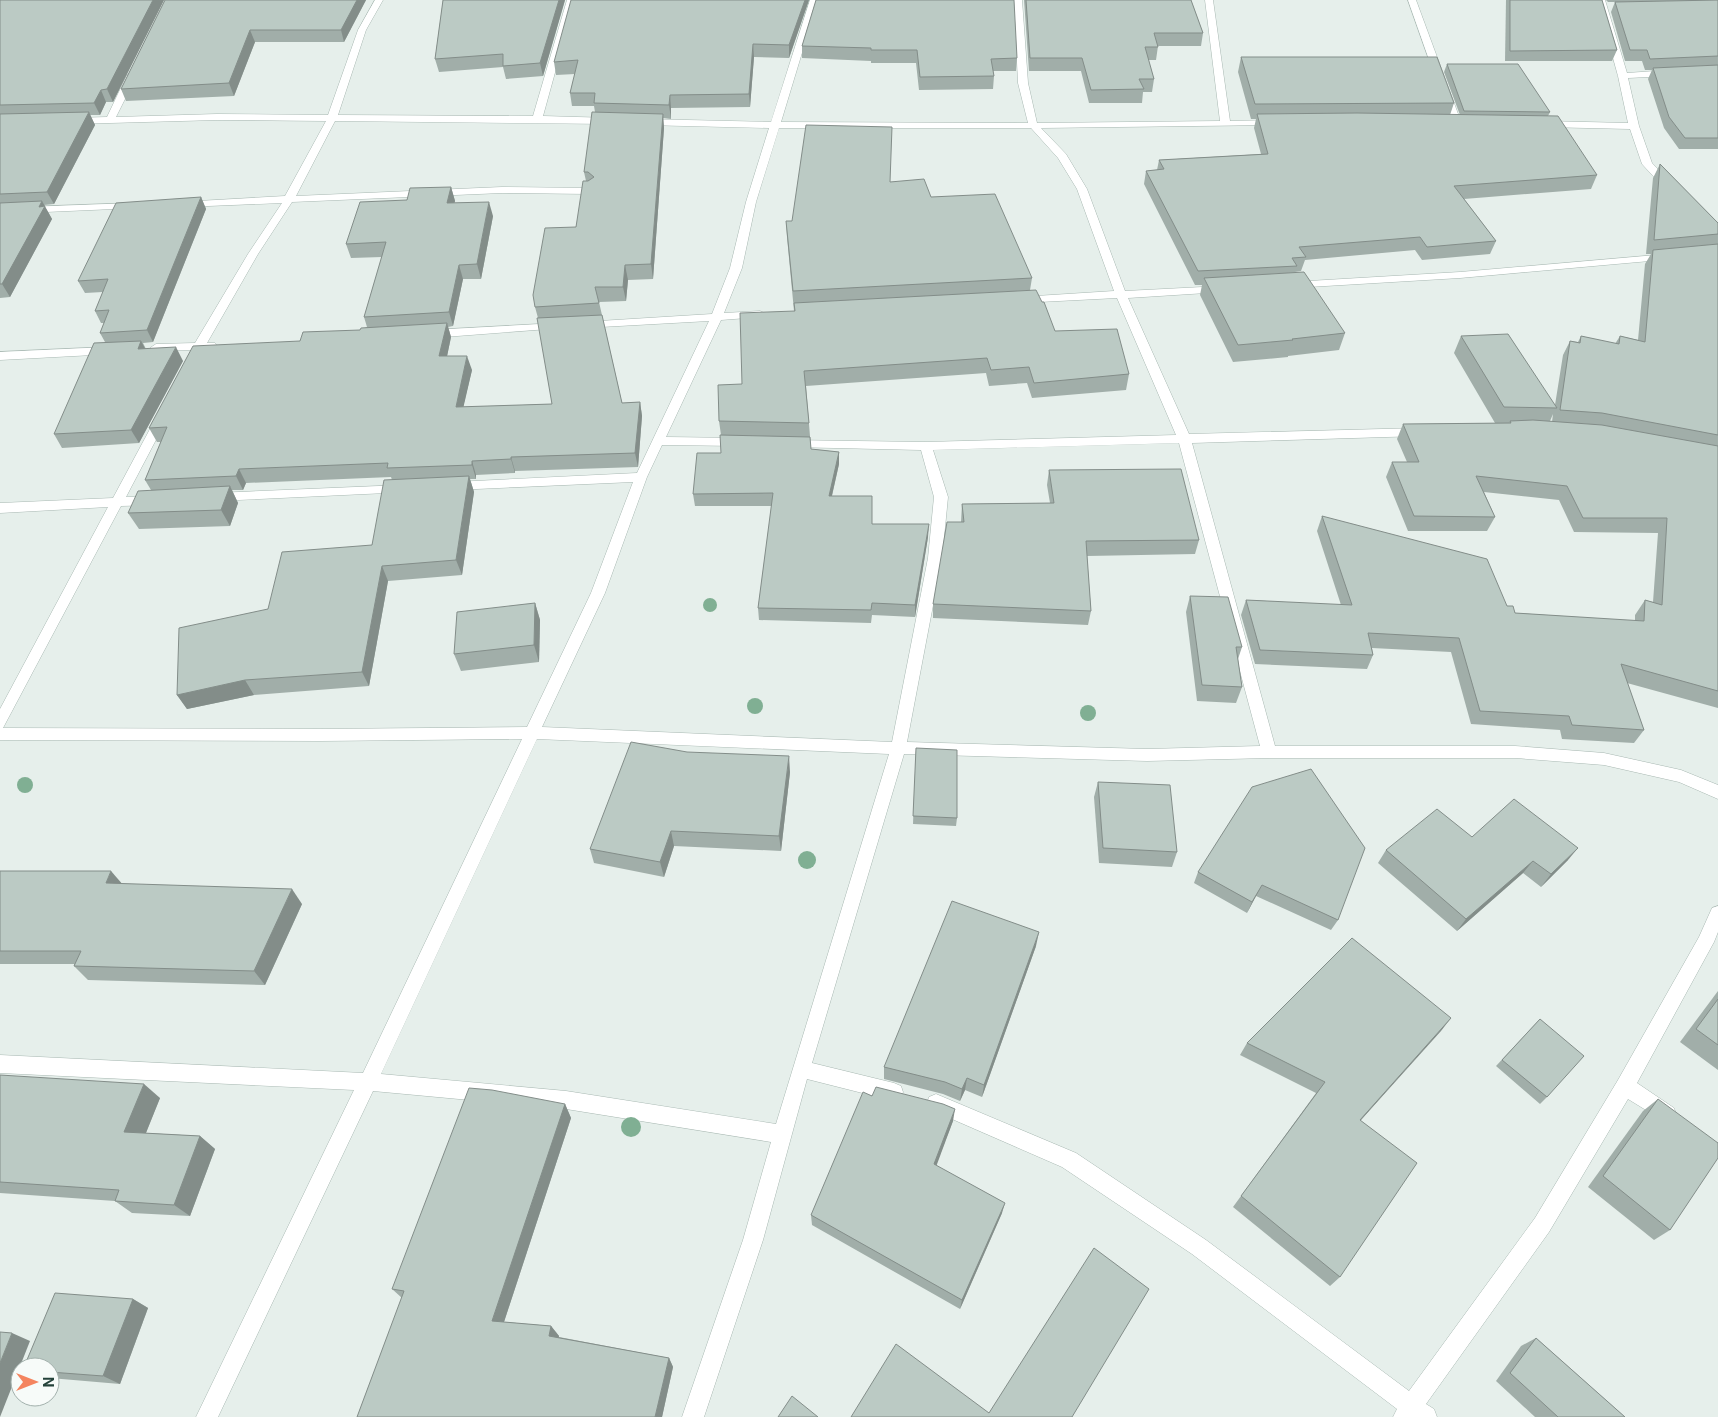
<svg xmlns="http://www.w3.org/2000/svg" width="1718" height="1417" font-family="Inter,sans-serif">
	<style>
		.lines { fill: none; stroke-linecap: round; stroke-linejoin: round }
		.minor-casing { stroke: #a8b8b2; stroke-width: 1 }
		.minor { fill: #fff; fill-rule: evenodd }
		.tree { fill: #80af93 }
		.wall { fill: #a1aea9; fill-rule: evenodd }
		.shaded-wall { fill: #838d89 }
		.building { fill: #bbcac4; stroke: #838d89 }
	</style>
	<rect width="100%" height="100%" fill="#e6efeb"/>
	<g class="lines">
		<g class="minor-casing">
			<g id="minor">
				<polygon points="375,0 383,0 366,30 338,115 533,116 567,0 575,0 543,116 611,118 616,121 611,124 335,121 296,196 502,187 590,188 595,191 590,194 502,193 292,202 258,254 207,343 215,343 217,346 215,349 203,350 200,355 192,355 191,350 152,351 150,348 156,344 195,343 248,254 282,203 184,207 180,206 179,204 180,202 285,196 326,121 217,120 74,124 69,121 74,118 107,117 127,75 132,72 137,75 116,117 217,114 328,115 358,30"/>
				<path d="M810 0H818L781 122 1028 123 1018 83 1014 0H1022L1028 83 1037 123 1220 121 1205 0H1213L1230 121 1276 120 1279 121V125L1041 128 1066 154 1087 189 1125 291 1222 286 1228 289 1222 292 1128 298 1189 434 1420 428 1426 432 1420 436 1192 443 1275 746H1515L1604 753 1681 770 1718 785V799L1679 782 1604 765 1515 758H1269L1147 761 904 754 812 1063 894 1083 901 1086 903 1092 901 1098 894 1101 807 1079 763 1240 704 1417H682L743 1240 771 1142 566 1109 373 1091 218 1417H196L354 1090 0 1073V1055L363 1073 522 739 320 741 0 740V709L108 507 0 513V503L113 498 158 414H166L168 417 126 497H158L160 500 158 503 153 505 121 506 3 728 320 729 527 727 591 593 633 482 454 490 449 489 448 486 449 483 454 482 637 473 709 321 583 328 577 325 583 322 712 314 730 268 746 202 769 128 644 125 639 122 644 119 771 122ZM779 128H1031L1058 158 1077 189 1114 291 1020 297 1014 300 1020 303 1117 298 1176 435 926 442 787 440 785 443 787 446 791 447 921 450 934 497 928 558 892 742 542 727 605 593 647 477 662 445 740 446 746 442 740 438 666 437 721 320 760 317 766 314 760 311 724 313 742 268 756 202ZM1179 443 1260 746 1147 749 907 742 942 558 948 497 933 450ZM537 739 889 754 776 1124 566 1091 381 1074Z"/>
				<polygon points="1408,0 1416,0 1461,122 1459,124 1456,125 1451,122"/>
				<polygon points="1597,0 1605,0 1627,73 1669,70 1674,73 1669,76 1628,78 1639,126 1652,163 1674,186 1675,188 1674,190 1666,190 1642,164 1630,129 1544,127 1539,124 1544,121 1628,123 1618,76"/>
				<polygon points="133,203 138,206 137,208 0,214 0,208"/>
				<polygon points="1668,254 1672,255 1673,257 1672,259 1460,278 1292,288 1286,285 1292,282 1460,272"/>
				<polygon points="558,323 562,324 564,326 562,328 431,338 425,334 431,330"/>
				<polygon points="108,347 114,351 112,354 0,360 0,352"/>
				<polygon points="403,485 408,486 410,489 408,492 216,501 211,500 209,497 211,494 216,493"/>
				<polygon points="1718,906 1718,932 1714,942 1637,1083 1674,1108 1676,1114 1674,1120 1667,1123 1628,1099 1549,1232 1426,1404 1434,1409 1437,1417 1393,1417 1397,1409 1192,1254 1062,1167 929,1109 927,1103 929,1097 936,1094 1076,1153 1206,1240 1409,1391 1535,1218 1618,1080 1699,937 1712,908"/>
			</g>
		</g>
		<use href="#minor" class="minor"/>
	</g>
	<g class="tree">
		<circle cx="710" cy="605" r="7"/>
		<circle cx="755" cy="706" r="8"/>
		<circle cx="1088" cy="713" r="8"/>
		<circle cx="25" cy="785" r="8"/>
		<circle cx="807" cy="860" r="9"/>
		<circle cx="631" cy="1127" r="10"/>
	</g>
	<g class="wall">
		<polygon points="0,0 164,0 113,102 106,102 100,115 90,115 95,125 54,204 44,205 52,219 10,297 0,298"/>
		<polygon points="165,0 366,0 344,42 255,42 234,96 126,101 121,89"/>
		<polygon points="443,0 565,0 543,76 506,79 503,67 439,72 435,59"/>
		<polygon points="809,0 789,58 754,57 750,107 671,108 671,119 663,118 664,128 653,279 628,280 626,301 599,302 622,403 640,402 642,416 638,467 515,471 515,473 476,475 476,479 470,479 474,492 462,575 388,581 369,686 254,695 187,709 177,695 268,609 372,545 392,480 391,477 246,483 243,490 232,490 238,503 230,526 139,529 128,513 151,490 145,480 161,442 157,442 149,428 300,341 360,330 367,327 364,317 382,257 351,258 346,244 407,200 451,187 455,201 454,203 493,216 481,279 463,279 453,326 448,327 451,337 447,356 472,370 463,407 552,404 538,318 535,307 576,227 586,181 584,172 595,112 594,106 572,106 570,93 575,74 556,75 554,62"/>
		<polygon points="816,0 1017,58 1016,71 993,71 994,76 993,89 919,90 916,63 871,63 871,61 802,58 802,46"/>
		<polygon points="1024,0 1191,0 1203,33 1201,46 1158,46 1156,60 1148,60 1154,79 1152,92 1143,92 1142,103 1089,103 1081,71 1029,71"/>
		<polygon points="1506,0 1602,0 1617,50 1612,61 1505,61"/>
		<polygon points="1606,0 1718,0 1718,149 1679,149 1664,128 1648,79 1652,70 1645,70 1642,61 1625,61 1611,12 1615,2 1608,2"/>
		<polygon points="1241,57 1454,103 1450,115 1460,115 1444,72 1447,64 1550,112 1548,116 1597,175 1591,189 1464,199 1496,241 1490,254 1422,260 1415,250 1305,260 1301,271 1295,272 1295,273 1345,333 1339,350 1288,356 1288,357 1233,362 1200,295 1202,285 1195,285 1144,184 1146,171 1157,170 1159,160 1261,154 1254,128 1256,119 1251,119 1238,72"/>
		<path d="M1660 164 1718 223V708L1627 683 1644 730 1634 743 1562 739 1560 730 1471 724 1451 652 1372 648 1373 655 1367 669 1255 664 1241 615 1246 600 1341 605 1317 531 1322 516 1507 606 1515 613 1635 621V615L1645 600 1653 602 1658 533 1574 532 1559 500 1484 492 1495 517 1487 531H1408L1386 477 1392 462H1407L1397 439 1403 424 1495 423 1454 353 1461 336 1555 405 1563 355 1570 341 1578 342 1581 336 1615 344 1620 336 1638 340 1645 264 1651 254H1646L1653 178ZM1553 414 1552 422 1550 421Z"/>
		<polygon points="890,182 931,197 1032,278 1030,290 1055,331 1129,374 1126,390 1032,398 1027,383 989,386 986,373 806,386 811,449 839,452 839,464 832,496 872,524 928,537 915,617 872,615 871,623 759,620 758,608 772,506 695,506 693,494 721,453 721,435 719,421 742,384 794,311 787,237 786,221 792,221"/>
		<polygon points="201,197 206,209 153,342 143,343 146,349 183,361 139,443 62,448 54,434 105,342 100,333 104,323 101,323 95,311 103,292 85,293 78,281"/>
		<polygon points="1049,470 1199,540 1195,554 1087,556 1091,611 1088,625 933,618 933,604 961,522 962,504 1050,503 1047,485"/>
		<polygon points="1190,596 1242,647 1238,659 1242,687 1236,703 1197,701 1186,612"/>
		<polygon points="535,603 540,620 539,662 461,671 454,654"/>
		<polygon points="916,748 957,818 956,826 913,824"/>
		<polygon points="1311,769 1338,920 1331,930 1256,896 1247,913 1194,883 1198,872"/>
		<polygon points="790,772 781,851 674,846 664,877 594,863 590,849"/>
		<polygon points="1098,782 1177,852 1172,867 1099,863 1094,797"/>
		<polygon points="1472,837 1568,860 1541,887 1523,873 1457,931 1378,863 1386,850"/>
		<polygon points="0,871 122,884 302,904 265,985 88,980 74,966 74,964 0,964"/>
		<polygon points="1036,946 982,1097 965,1090 960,1101 943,1094 884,1079 884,1067"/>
		<polygon points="1718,991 1718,1070 1680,1042"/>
		<polygon points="1451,1018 1361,1120 1340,1277 1330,1286 1233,1207 1316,1093 1240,1055 1247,1043"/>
		<polygon points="1540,1019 1547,1097 1540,1104 1496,1066"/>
		<polygon points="0,1075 160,1098 146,1133 200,1136 215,1149 190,1216 132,1213 115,1201 0,1193"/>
		<polygon points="872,1096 953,1121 936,1165 1002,1213 960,1309 812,1225 811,1215"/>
		<polygon points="1658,1099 1670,1230 1654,1240 1588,1187 1643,1111"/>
		<polygon points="565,1104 571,1118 504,1322 551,1326 559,1336 559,1337 669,1358 673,1367 662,1417 357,1417 402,1298 392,1289"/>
		<polygon points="133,1299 148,1308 120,1384 50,1378 50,1367"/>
		<polygon points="1536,1338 1625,1417 1535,1417 1496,1381 1521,1346"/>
	</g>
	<g class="shaded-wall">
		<polygon points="153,0 164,0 113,102 107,89"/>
		<polygon points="357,0 366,0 344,42 341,30"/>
		<polygon points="559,0 565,0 543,76 540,63"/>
		<polygon points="805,0 809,0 789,58 789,45"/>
		<polygon points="250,30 255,42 234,96 229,83"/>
		<polygon points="753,44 754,57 750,107 749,94"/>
		<polygon points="101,90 106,102 100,115 94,103"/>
		<polygon points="670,95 671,108 671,119 669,105"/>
		<polygon points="89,112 95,125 54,204 47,192"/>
		<polygon points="663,114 664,128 653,279 651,264"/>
		<polygon points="451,187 455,201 451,218 447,203"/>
		<polygon points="201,197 206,209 153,342 147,330"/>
		<polygon points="42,201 52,219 10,297 2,284"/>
		<polygon points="489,202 493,216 481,279 477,264"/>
		<polygon points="459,265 463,279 453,326 449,312"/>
		<polygon points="625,265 628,280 626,301 623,287"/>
		<polygon points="447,323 451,337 444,371 439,356"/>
		<polygon points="141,341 148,354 138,349"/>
		<polygon points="176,347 183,361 139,443 131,430"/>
		<polygon points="467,356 472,370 460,422 456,407"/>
		<polygon points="640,402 642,416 638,467 635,453"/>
		<polygon points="839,452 839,464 829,508 829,496"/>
		<polygon points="511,457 515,471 515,473 511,459"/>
		<polygon points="472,461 476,475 476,479 472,465"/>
		<polygon points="239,469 246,483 243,490 236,476"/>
		<polygon points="469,476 474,492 462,575 456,560"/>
		<polygon points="230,486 238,503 230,526 221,510"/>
		<polygon points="929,524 928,537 915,617 915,605"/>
		<polygon points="382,566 388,581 369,686 362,672"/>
		<polygon points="535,603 540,620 539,662 534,645"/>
		<polygon points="245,680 254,695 187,709 177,695"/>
		<polygon points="789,756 790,772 781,851 779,836"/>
		<polygon points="671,831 674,846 664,877 660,862"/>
		<polygon points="1578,848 1568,860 1541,887 1551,874"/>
		<polygon points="1533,861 1523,873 1457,931 1466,919"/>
		<polygon points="111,871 124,886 106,883"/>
		<polygon points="1262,885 1256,896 1247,913 1252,902"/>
		<polygon points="292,889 302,904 265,985 254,971"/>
		<polygon points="1039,932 1036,946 982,1097 984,1085"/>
		<polygon points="1451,1018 1441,1031 1351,1131 1360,1120"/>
		<polygon points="967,1078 965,1090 960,1101 962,1089"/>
		<polygon points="144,1084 160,1098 141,1145 124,1132"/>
		<polygon points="565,1104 571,1118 501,1331 492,1321"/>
		<polygon points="955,1109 953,1121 933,1175 934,1164"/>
		<polygon points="200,1136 215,1149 190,1216 174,1205"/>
		<polygon points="1005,1203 1002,1213 960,1309 962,1300"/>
		<polygon points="133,1299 148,1308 120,1384 103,1376"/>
		<polygon points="551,1326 559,1336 557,1345 549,1336"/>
		<polygon points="12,1333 30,1341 0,1417 0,1363"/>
		<polygon points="669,1358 673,1367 662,1417 655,1417"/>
	</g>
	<g class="building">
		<polygon points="0,0 153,0 107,89 101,90 94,103 0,105"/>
		<polygon points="165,0 357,0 341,30 250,30 229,83 121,89"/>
		<polygon points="443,0 559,0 540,63 503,66 503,54 435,59"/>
		<polygon points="571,0 805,0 789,45 753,44 749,94 670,95 669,105 594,103 595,93 570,93 578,60 554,62"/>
		<polygon points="816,0 1014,0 1017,58 991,59 994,76 920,77 917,50 871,50 871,48 802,46"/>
		<polygon points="1026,0 1191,0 1203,33 1154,33 1158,47 1145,47 1154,79 1139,79 1144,89 1091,90 1082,58 1030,58"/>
		<polygon points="1510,0 1602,0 1617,50 1510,51"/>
		<polygon points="1718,0 1718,56 1650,59 1647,50 1630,50 1615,2"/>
		<polygon points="1241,57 1437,57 1454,103 1255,104"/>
		<polygon points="1447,64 1518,64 1550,112 1464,111"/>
		<polygon points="1718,65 1718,138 1685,138 1669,117 1653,68"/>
		<polygon points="89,112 47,192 0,194 0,114"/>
		<polygon points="592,112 663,114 651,264 625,265 623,287 595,287 599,303 535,307 533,295 545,228 576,227 583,181 588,181 594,177 588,172 584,172"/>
		<polygon points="1357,113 1558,116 1597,175 1454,186 1496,241 1427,247 1420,237 1299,247 1306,257 1292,258 1297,266 1198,271 1146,171 1164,169 1159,160 1268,154 1257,114"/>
		<polygon points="806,125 892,127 890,182 924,179 931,197 995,194 1032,278 793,291 786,221 792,221"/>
		<polygon points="1660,164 1718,223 1718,234 1654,240"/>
		<polygon points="451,187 447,203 489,202 477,264 459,265 449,312 364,317 386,242 346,244 360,202 407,200 410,188"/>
		<polygon points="201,197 147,330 100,333 109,310 95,311 108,279 78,281 116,203"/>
		<polygon points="42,201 39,207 45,206 2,284 0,284 0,203"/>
		<polygon points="1718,244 1718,435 1602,413 1560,410 1570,341 1580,343 1581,336 1619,344 1620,336 1645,342 1653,250"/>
		<polygon points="1304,272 1345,333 1292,339 1293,340 1238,345 1204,278"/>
		<polygon points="1036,290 1042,302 1044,302 1055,331 1117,329 1129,374 1034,383 1029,367 991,370 987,358 804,371 809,423 719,421 718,385 742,384 740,313 795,311 794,303"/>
		<polygon points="602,315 622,403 640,402 635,453 511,457 511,459 472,461 472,465 387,468 388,463 239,469 236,476 145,480 167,427 149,428 193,346 300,341 303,332 360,330 361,328 447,323 439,356 467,356 456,407 552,404 537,318"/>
		<polygon points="1508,334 1557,408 1504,407 1461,336"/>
		<polygon points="141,341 138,349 176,347 131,430 54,434 94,343"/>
		<polygon points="1533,420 1602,425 1718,446 1718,691 1621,664 1644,730 1572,725 1569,716 1480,711 1459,638 1368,633 1373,655 1260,650 1246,600 1352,605 1322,516 1487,559 1507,606 1513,606 1515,613 1644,621 1645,600 1662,605 1667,518 1583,518 1567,486 1476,476 1495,517 1414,516 1392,462 1419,462 1403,424 1511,423 1510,421"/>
		<polygon points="720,435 810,437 811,449 839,452 829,496 872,496 872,524 929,524 915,605 872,603 871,610 758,608 773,493 693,494 697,453 721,453"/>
		<polygon points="1181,469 1199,540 1086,541 1091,611 933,604 947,522 964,522 962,504 1054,503 1049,470"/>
		<polygon points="469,476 456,560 382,566 362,672 245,680 177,695 179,628 268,609 282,552 372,545 384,480"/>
		<polygon points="230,486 221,510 128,513 138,491"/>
		<polygon points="1190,596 1228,597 1242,647 1236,647 1242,687 1202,685"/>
		<polygon points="535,603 534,645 454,654 457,612"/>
		<polygon points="631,742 687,752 789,756 779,836 671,831 660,862 590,849"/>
		<polygon points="916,748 957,750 957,818 913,816"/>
		<polygon points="1311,769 1365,848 1338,920 1262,885 1252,902 1198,872 1252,787"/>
		<polygon points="1098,782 1170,785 1177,852 1103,848"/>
		<polygon points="1514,799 1578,848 1551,874 1533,861 1466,919 1386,850 1437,809 1472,837"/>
		<polygon points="0,871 111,871 106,883 292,889 254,971 74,966 81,951 0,951"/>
		<polygon points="952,901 1039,932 984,1085 967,1078 962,1089 945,1082 884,1067"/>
		<polygon points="1352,938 1451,1018 1360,1120 1417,1163 1340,1277 1241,1196 1325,1082 1247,1043"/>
		<polygon points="1718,999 1718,1045 1696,1029"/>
		<polygon points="1540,1019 1584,1056 1547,1097 1502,1060"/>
		<polygon points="0,1075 144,1084 124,1132 200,1136 174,1205 115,1201 119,1190 0,1182"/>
		<polygon points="876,1087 943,1104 955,1109 934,1164 1005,1203 962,1300 811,1215 863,1092 872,1096"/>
		<polygon points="469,1088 492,1090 565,1104 492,1321 551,1326 549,1336 669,1358 655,1417 357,1417 404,1291 392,1289"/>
		<polygon points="1658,1099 1718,1143 1718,1158 1670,1230 1603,1176"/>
		<polygon points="1094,1248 1149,1289 1072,1417 851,1417 896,1344 989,1413"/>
		<polygon points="55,1293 133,1299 103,1376 50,1372 50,1367 24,1367"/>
		<polygon points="0,1332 12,1333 0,1363"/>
		<polygon points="1536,1338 1625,1417 1558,1417 1510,1373"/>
		<polygon points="792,1396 818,1417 778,1417"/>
	</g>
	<g transform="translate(35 1382) rotate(90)"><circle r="24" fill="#f7fbf9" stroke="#a3b1ad"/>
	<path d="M0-4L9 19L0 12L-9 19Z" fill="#f4845f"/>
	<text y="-8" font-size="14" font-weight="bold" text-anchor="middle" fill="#24423a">N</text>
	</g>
</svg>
